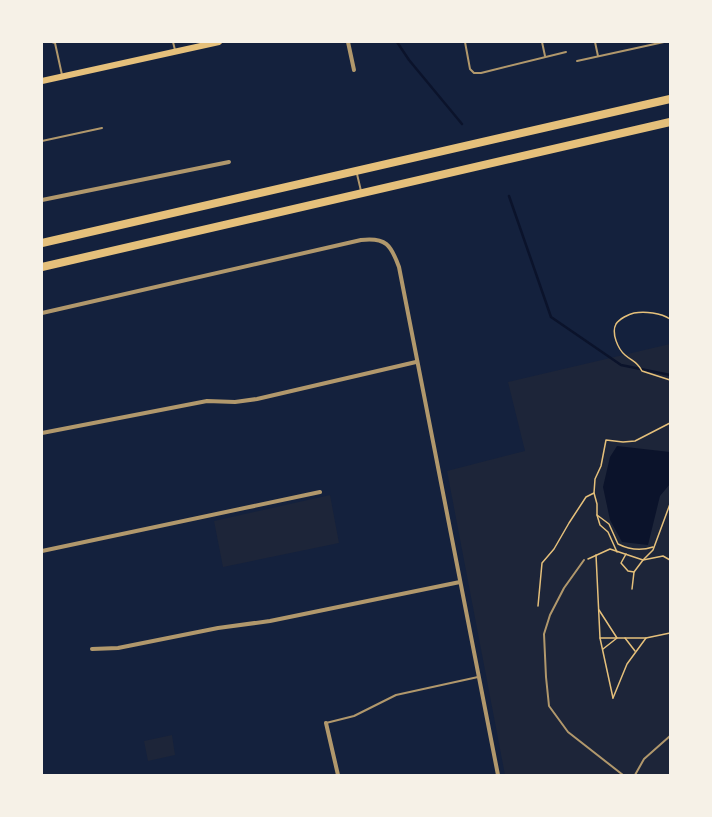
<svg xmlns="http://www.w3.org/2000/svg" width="712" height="817" font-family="Karla,sans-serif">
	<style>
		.green { fill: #1d2539 }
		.water { fill: #0b132b }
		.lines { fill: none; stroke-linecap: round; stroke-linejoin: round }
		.stream { stroke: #0b132b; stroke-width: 2.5 }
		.path { stroke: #e5c07b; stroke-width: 1.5 }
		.service { stroke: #b1986c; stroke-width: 2 }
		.minor { stroke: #b1986c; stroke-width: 4 }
		.secondary { stroke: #e5c07b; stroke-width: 6 }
		.motorway { stroke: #e5c07b; stroke-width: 8 }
	</style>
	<rect width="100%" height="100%" fill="#14213d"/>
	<g class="green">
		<polygon points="670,344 670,775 505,775 447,471 525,451 508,382"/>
		<polygon points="330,495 339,543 223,567 214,521"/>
		<polygon points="172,735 175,755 148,761 144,741"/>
	</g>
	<polygon class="water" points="617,446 670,452 670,484 660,496 648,545 622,542 610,520 603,487 610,457"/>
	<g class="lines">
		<g class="stream">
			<polyline points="397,42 409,60 462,124"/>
			<polyline points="509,196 551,317 621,365 670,375"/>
		</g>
		<g class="path">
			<path d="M670 319C661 313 645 311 634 313 629 314 619 319 616 324 611 333 618 349 625 355 633 362 637 361 642 371L670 380"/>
			<path d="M597 515 609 524 618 544C630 550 641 551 653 547"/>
			<polyline points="617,552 608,532 600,525 597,515 597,504 594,493 595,479 601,466 606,440 623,442 635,441 670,423"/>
			<polyline points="626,554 621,563 628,571 634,572"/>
			<polyline points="596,555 600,638 613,698"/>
			<polyline points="588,559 610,549 643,560 653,550 670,504"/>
			<polyline points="632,589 634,572 643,560 663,556 670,560"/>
			<polyline points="538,606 542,563 554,549 569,523 586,497 594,493"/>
			<polyline points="599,610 617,638 603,649"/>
			<polyline points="600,638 646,638"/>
			<polyline points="625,638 635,651"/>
			<polyline points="613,698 627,664 646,638 670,633"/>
		</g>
		<g class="service">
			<polyline points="52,42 55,43 62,75"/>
			<polyline points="173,42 175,50"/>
			<polyline points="465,42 470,69 474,73 481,73 566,52"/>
			<polyline points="542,42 545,56"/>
			<polyline points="595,42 598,56"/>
			<polyline points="577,61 664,42"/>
			<polyline points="42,141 102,128"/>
			<polyline points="357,174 361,191"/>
			<polyline points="584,560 564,588 550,615 544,634 546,677 549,706 568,732 623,775"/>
			<polyline points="326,723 354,716 396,695 478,677"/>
			<polyline points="635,775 644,759 670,736"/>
		</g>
		<g class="minor">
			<polyline points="348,42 354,70"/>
			<polyline points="42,200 229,162"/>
			<path d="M42 313 361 240C386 237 391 245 399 267L498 775"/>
			<polyline points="42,433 207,401 235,402 257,399 416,362"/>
			<polyline points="42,551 320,492"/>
			<polyline points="92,649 118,648 218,628 270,621 460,582"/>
			<polyline points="326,723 338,775"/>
		</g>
		<polyline class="secondary" points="42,81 219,42"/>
		<g class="motorway">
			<polyline points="42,243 670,99"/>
			<polyline points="42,267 670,122"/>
		</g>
	</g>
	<rect width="712" height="817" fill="none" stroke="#f6f1e7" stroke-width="86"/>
</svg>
